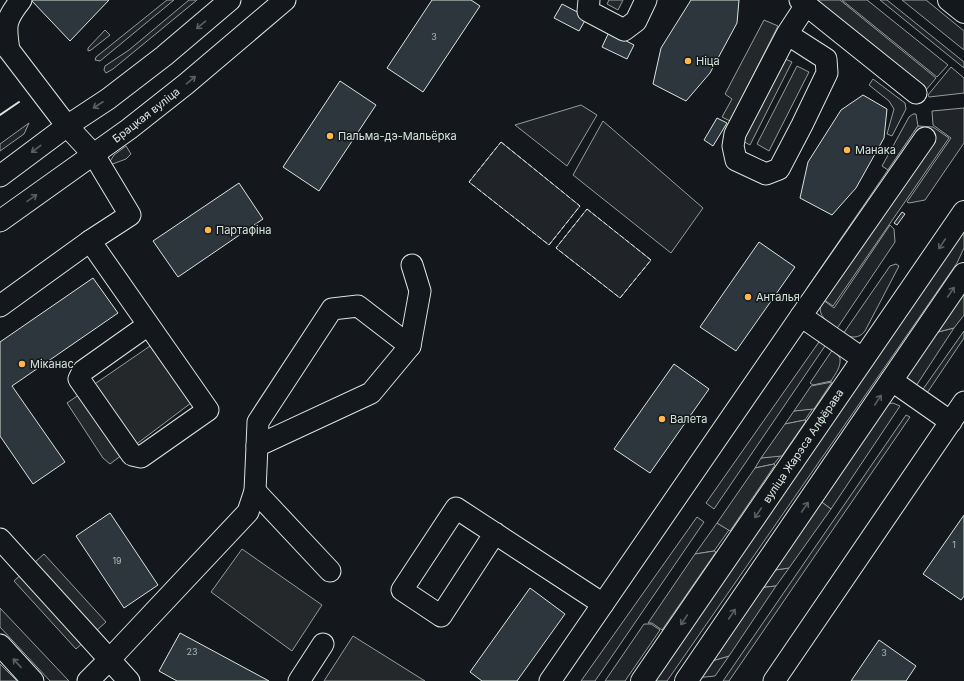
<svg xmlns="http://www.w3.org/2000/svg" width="964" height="681" font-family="Inter,sans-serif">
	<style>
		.green { fill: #202428; stroke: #939e99 }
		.parking { fill: #24282b; stroke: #939e99 }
		.building { fill: #2c363c; stroke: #d8e6dc }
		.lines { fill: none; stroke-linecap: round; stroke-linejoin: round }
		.minor-casing { stroke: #d8e6dc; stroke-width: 23 }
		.major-casing { stroke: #d8e6dc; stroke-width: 24 }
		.minor { stroke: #14181c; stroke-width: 21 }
		.major { stroke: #14181c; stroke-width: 22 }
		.fence { stroke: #d8e6dc; stroke-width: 1; stroke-dasharray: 5 2; stroke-linecap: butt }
		.wall { stroke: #d8e6dc; stroke-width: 2 }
		.oneway { stroke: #59605f }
		.poi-dot { fill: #ffb74d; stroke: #14181c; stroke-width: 1.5 }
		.labels { text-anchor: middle; stroke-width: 3; stroke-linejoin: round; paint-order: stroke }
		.number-label { font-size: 9px; fill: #adbab4 }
		.poi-label { font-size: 11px; fill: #d8e6dc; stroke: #14181c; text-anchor: start }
		.street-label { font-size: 11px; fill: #d8e6dc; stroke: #14181c }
	</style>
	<rect width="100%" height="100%" fill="#14181c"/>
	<g class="green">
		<polygon points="167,0 174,0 100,61 95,60 96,57"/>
		<polygon points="189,0 197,0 113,69 106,73 104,70 105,66 129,50"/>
		<polygon points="842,0 867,0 948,65 937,77"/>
		<polygon points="880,0 887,0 964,62 964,68"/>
		<polygon points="902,0 926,0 964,31 964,50"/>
		<polygon points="105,30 110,35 91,50 88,51 88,48"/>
		<polygon points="951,67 964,78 964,93 929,97 928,95"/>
		<polygon points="873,79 905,103 906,109 892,136 887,134 894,109 889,101 869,85"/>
		<polygon points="581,105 597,115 567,166 515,125"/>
		<polygon points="964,108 964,143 925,200 909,203 907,202 951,138 933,125 932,111"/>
		<polygon points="913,114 916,114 918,126 888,170 882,166 909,117"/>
		<polygon points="603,121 703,208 671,253 573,175"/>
		<polygon points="29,123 24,134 0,151 0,144"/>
		<polygon points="501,142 580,206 549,245 469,182"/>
		<polygon points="126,146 131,154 126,159 110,165 109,163 114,155"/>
		<polygon points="587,209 651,260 620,298 556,248"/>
		<path d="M890 225 894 229 895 242 836 330 824 322 826 320C819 314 819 308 823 300L834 308Z"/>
		<polygon points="964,228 964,248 957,263 667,681 651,681"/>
		<path d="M896 264 899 266 865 331C859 339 851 338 843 334L890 266Z"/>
		<polygon points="954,328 914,389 906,379 908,372 934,333"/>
		<polygon points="964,331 964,338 925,396 921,392"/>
		<polygon points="821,339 827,343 714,509 706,503"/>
		<path d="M833 349 840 358C841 367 836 373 831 381L813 385 810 383Z"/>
		<polygon points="893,403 900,406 831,509 819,500 888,404"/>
		<polygon points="813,408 805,420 785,424 794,411"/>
		<polygon points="906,415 910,417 729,681 723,681"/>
		<polygon points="781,455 774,464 755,468 761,458"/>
		<polygon points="697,517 704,522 595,681 581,681"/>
		<polygon points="717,523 729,530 714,551 695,554"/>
		<polygon points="789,568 776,586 757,588 768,571"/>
		<polygon points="0,608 69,681 50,681 0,627"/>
		<polygon points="644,624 651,624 660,630 625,681 605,681"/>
		<polygon points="729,656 715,676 695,678 705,663"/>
		<polygon points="0,664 17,681 0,681"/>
	</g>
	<g class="parking">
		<polygon points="609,0 623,0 618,10 607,4"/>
		<polygon points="816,0 840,0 936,78 926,90"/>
		<polygon points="764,20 778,26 730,121 722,117 732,99 725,94"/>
		<polygon points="781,57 792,62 750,145 739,139"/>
		<polygon points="797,66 809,72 769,151 757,144"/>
		<polygon points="918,126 933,127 949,138 833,306 807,288"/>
		<polygon points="964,291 964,315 954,328 934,333"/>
		<polygon points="150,346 191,403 110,464 103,458 67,403"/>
		<polygon points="832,382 814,409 794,411 811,386"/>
		<polygon points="805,420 806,421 782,456 761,458 785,424"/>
		<polygon points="774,464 775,465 730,531 717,523 755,468"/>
		<polygon points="819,500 831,509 789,568 768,571"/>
		<polygon points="242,549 322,605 292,651 211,592"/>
		<polygon points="714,551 716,552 662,630 652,623 648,623 695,554"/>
		<polygon points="44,554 106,622 76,649 14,581"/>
		<polygon points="776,586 729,656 705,663 757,588"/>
		<polygon points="353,636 425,681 324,681"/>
	</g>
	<g class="building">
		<polygon points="31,0 109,0 70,41"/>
		<polygon points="432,0 471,0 480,6 423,92 387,68"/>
		<polygon points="691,0 739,0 737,23 710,73 686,101 653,84 661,48"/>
		<polygon points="562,4 587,17 579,31 554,18"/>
		<polygon points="609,32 634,45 627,59 602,47"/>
		<polygon points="340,81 376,105 319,191 283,167"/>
		<polygon points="863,95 887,109 884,138 856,188 832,215 800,198 808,162 841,110"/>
		<polygon points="717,118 727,123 713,146 704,140"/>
		<polygon points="239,183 263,219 178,277 153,241"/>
		<polygon points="902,212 905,214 897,225 894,223"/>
		<polygon points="759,242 795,267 736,351 700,327"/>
		<polygon points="93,278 118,313 12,386 65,462 33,484 0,436 0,342"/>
		<polygon points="674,364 709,389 650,473 614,449"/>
		<polygon points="110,513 158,585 124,608 76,536"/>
		<polygon points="964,515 964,596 961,600 923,574"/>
		<polygon points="530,588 565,614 517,681 482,681 470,672"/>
		<polygon points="180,633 269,681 177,681 159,671"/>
		<polygon points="879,640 916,666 906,681 851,681"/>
	</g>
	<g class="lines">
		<g class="minor-casing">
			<g id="minor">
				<path d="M21 0C5 20 5 25 9 50L67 126 94 155 130 215 90 241 208 410 141 457 132 455 79 379 83 371 148 325"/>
				<polyline points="589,0 588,11 624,30 636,21 646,0"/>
				<polyline points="800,0 916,93"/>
				<polyline points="787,34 826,59 827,73 802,125 779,169 766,174 736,160 733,146 735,134 787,34 806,5"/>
				<polyline points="0,176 67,126 108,99 164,56 230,0"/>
				<polyline points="0,221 129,129 186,84 285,0"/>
				<polyline points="0,306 90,241"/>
				<polyline points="863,359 801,316 925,138"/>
				<polyline points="891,380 951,422"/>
				<polyline points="257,446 258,422 332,309 358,306 410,346"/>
				<polyline points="255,491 330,571"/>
				<polyline points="495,533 441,616 402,590 456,508 603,604"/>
				<polyline points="0,539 129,681"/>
				<polyline points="0,645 33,681"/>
				<polyline points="88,681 109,660 248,512 255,491 257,446 371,393 410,346 420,291 412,265"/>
				<polyline points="299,681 323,644"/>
				<polyline points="550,681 801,316"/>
				<polyline points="774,681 964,402"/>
			</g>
		</g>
		<g class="major-casing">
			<g id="major">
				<polyline points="949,0 964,12"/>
				<polyline points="642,681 964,212"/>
				<polyline points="686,681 964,274"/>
			</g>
		</g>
		<use href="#minor" class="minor"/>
		<use href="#major" class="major"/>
		<g class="fence">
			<polygon points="501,142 580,206 549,245 469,182"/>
			<polygon points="587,209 651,260 620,298 556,248"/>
		</g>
		<polyline class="wall" points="0,115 19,102"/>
	</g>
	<defs><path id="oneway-shaft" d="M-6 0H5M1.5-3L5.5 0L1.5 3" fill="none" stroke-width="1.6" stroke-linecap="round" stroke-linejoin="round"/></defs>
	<g class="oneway">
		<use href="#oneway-shaft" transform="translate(201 25) rotate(140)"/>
		<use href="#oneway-shaft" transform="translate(191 80) rotate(-40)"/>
		<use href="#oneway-shaft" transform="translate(98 105) rotate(147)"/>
		<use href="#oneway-shaft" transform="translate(36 149) rotate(143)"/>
		<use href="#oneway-shaft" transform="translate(32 198) rotate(-35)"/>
		<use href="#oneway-shaft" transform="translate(942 244) rotate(124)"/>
		<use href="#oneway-shaft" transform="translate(951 292) rotate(-56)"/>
		<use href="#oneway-shaft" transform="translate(878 400) rotate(-56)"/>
		<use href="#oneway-shaft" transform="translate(805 507) rotate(-56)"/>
		<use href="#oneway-shaft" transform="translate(758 513) rotate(124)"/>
		<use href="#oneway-shaft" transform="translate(732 614) rotate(-56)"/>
		<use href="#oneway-shaft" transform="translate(684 620) rotate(124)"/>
		<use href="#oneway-shaft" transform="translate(17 663) rotate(-133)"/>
	</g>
	<g class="poi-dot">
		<circle cx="688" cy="61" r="4"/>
		<circle cx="330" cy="136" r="4"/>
		<circle cx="847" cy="150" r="4"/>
		<circle cx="208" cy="230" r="4"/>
		<circle cx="748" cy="297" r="4"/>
		<circle cx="22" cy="364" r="4"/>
		<circle cx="662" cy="419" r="4"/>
	</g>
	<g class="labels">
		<g class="number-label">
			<text x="434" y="40">3</text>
			<text x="954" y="548">1</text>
			<text x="117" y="564">19</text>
			<text x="192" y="655">23</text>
			<text x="884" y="656">3</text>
		</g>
		<g class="poi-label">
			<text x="696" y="65">Ніца</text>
			<text x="338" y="140">Пальма-дэ-Мальёрка</text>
			<text x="855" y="154">Манака</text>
			<text x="216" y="234">Партафіна</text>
			<text x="756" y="301">Анталья</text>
			<text x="30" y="368">Міканас</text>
			<text x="670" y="423">Валета</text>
		</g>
		<g class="street-label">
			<text transform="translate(146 115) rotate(-38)" y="4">Брацкая вуліца</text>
			<text transform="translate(803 446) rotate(-56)" y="4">вуліца Жарэса Алфёрава</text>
		</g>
	</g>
</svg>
